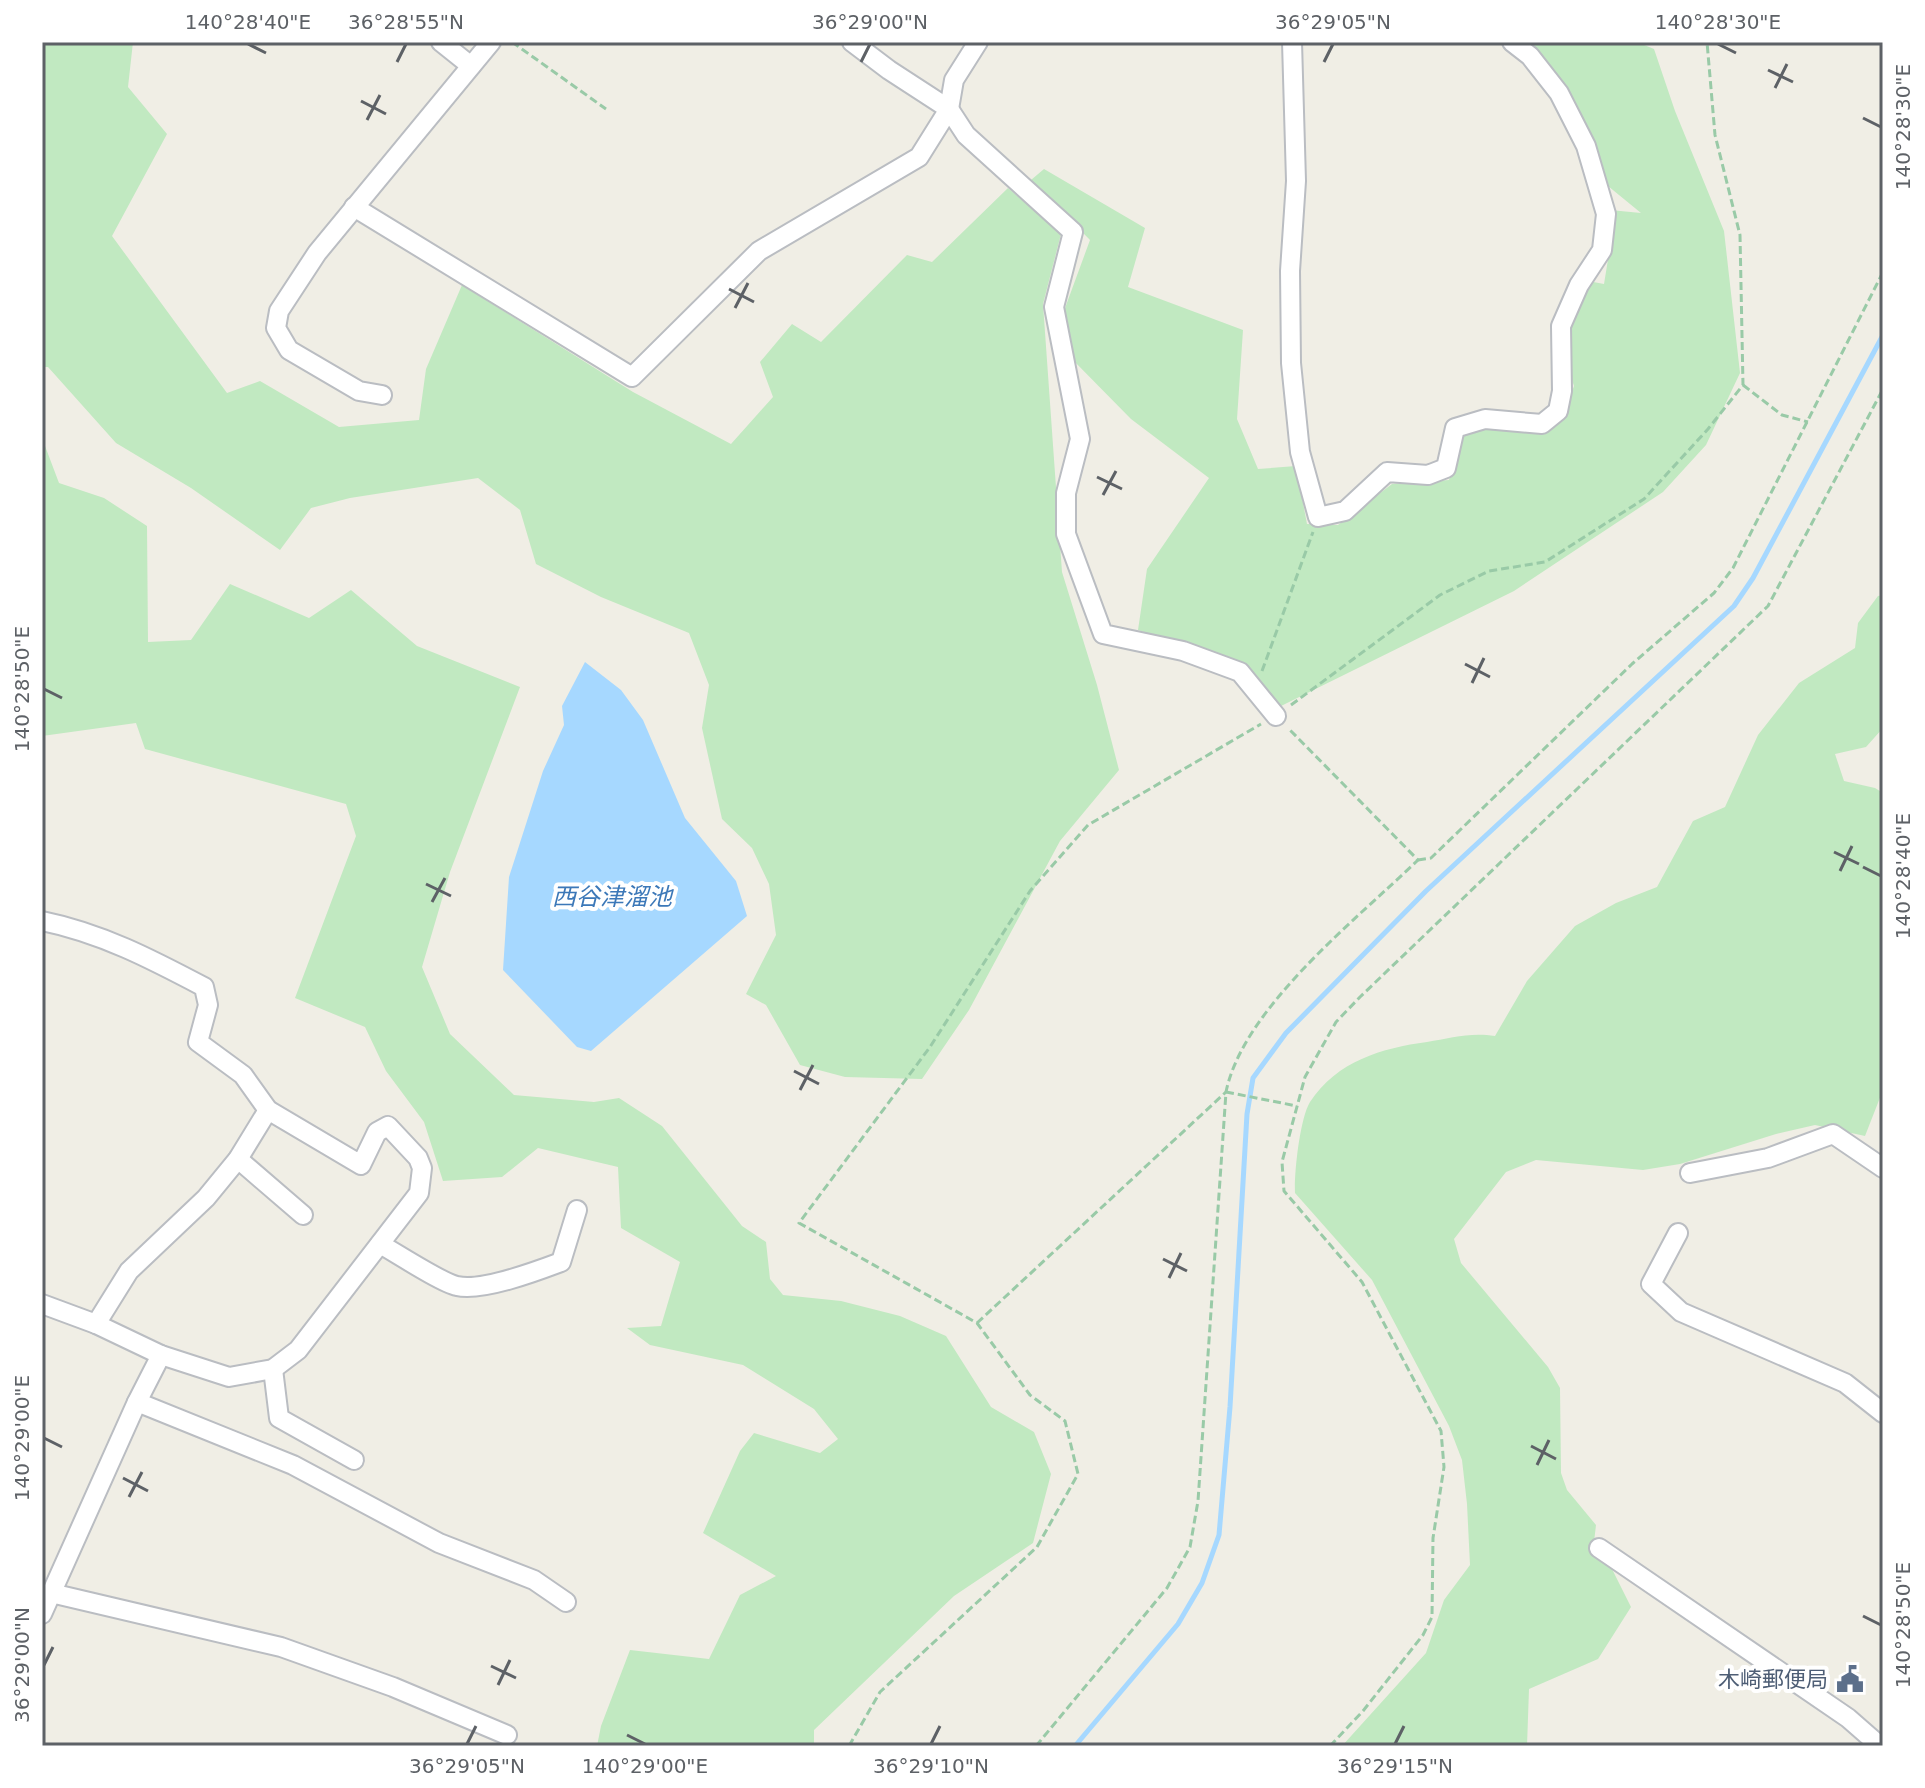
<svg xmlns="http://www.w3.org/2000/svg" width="1925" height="1788" font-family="'DejaVu Sans','Noto Sans JP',sans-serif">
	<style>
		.green { fill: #c1e9c1 }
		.water { fill: #a6d8ff }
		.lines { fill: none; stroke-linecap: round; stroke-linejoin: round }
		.stream { stroke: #a6d8ff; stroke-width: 5 }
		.street-casing { stroke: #babdc2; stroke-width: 22 }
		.path { stroke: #99caa7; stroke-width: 3; stroke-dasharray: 8 4; stroke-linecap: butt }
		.street { stroke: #fff; stroke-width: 18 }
		.ticks { fill: none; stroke: #5d6166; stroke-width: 3 }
		.labels { text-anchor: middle; stroke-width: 8; stroke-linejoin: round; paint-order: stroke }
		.service-label { font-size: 22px; fill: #4e5e75; stroke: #fff; text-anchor: end }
		.water-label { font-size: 24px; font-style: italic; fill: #3c78b8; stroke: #fff }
		.neatline { fill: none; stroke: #5d6166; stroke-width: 3 }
		.ticks-label { font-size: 20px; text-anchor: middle; fill: #5d6166 }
	</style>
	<rect width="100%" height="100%" fill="#f0eee5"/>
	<g class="green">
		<polygon points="42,42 133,42 128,87 167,134 112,236 227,393 260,381 339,427 419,420 426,369 462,285 633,392 731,444 773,397 760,362 792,324 821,342 907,255 932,262 1008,188 1061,234 1043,304 1062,572 1097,685 1119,770 1060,841 969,1010 922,1079 845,1077 800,1065 766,1005 746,994 776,935 769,884 752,848 722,819 702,728 709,685 689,633 601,597 536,564 520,510 478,478 350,498 311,508 280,550 191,488 116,443 48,367 42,367"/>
		<path d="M1525 42H1637L1654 49 1675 111 1724 231 1740 373 1706 445 1663 492 1514 591 1279 707 1240 664 1138 630 1147 569 1209 478 1131 419 1068 355 1061 319 1090 240 1031 180 1044 169 1145 228 1128 287 1243 330 1237 419 1258 469 1296 466 1307 524 1338 525 1392 484 1449 480 1462 437 1485 425 1539 433 1561 422 1574 386C1558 339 1569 324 1588 281L1604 284 1613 229 1610 210 1641 213 1608 186 1538 49Z"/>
		<polygon points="42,438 59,483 104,498 147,526 148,642 191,640 230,584 309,618 351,590 417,646 520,687 450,872 422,967 450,1034 514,1095 594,1102 619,1098 662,1126 742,1226 766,1242 770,1279 783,1295 841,1301 900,1316 946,1336 991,1407 1034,1432 1051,1474 1033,1543 954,1596 814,1730 814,1746 597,1746 601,1726 630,1650 709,1659 740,1595 776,1576 703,1533 740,1451 754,1433 820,1453 838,1439 814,1409 743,1365 650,1345 627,1328 661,1326 680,1262 621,1228 618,1167 538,1148 502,1177 443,1181 424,1122 386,1071 365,1027 295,998 356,836 346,804 145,749 136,723 42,736"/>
		<path d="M1883 595V728L1866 747 1835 754 1844 781 1875 788 1883 793V1090L1865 1136 1815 1125 1776 1134 1680 1164 1643 1170 1536 1160 1506 1172 1454 1239 1461 1263 1548 1367 1560 1388 1561 1473 1567 1490 1596 1525 1594 1542 1613 1571 1631 1607 1598 1659 1529 1689 1527 1746H1342L1426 1653 1444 1600 1470 1565 1467 1504 1462 1460 1449 1426 1372 1280 1295 1193C1294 1173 1300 1118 1310 1102 1337 1061 1382 1048 1427 1042 1450 1038 1471 1032 1495 1036L1527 981 1575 926 1616 903 1657 887 1693 821 1725 807 1758 735 1799 683 1855 648 1858 623 1878 596Z"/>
	</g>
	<polygon class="water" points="585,662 621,690 643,720 685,818 736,881 747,916 591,1051 577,1047 503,970 509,877 543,771 564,725 562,706"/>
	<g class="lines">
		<polyline class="stream" points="1075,1746 1178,1624 1202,1583 1219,1535 1230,1407 1247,1114 1253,1078 1286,1033 1426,891 1734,606 1753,578 1883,335"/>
		<g class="street-casing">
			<g id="street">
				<polyline points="441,42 471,66"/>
				<polyline points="852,42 889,70 949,109 966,135 1073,232 1054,307 1080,439 1066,493 1066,534 1103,634 1183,651 1240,672 1276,716"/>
				<polyline points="1292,42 1296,181 1290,271 1291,363 1300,452 1318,517 1345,511 1387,472 1428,475 1446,468 1455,428 1485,419 1542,424 1558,411 1562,391 1561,326 1579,285 1602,250 1606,214 1586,146 1559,93 1530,56 1512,42"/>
				<polyline points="354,207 632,377 759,251 919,157 949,109 954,80 978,42"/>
				<polyline points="382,395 359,391 289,350 276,328 279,311 317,253 491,42"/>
				<path d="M42 921C101 933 151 959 204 987L208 1005 198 1042 243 1075 268 1110 361 1165 377 1132 388 1126 418 1158 422 1168 419 1193 298 1350 273 1369 229 1377 161 1355 96 1324 42 1304"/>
				<polyline points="238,1159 303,1215"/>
				<polyline points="1690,1173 1768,1158 1833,1134 1883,1168"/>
				<polyline points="1678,1233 1651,1284 1681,1312 1845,1383 1883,1413"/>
				<path d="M380 1244C396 1253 442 1283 457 1286 482 1292 537 1271 561 1262L577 1210"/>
				<polyline points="96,1324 129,1271 206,1198 238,1159 268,1110"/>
				<polyline points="273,1369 279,1418 354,1460"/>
				<polyline points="137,1402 293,1465 439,1543 534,1580 566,1602"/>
				<polyline points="1599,1548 1848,1718 1880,1746"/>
				<polyline points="51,1593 281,1647 393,1687 507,1735"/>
				<polyline points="42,1614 137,1402 161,1355"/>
			</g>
		</g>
		<g class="path">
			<polyline points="512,42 606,109"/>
			<polyline points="1743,385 1782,415 1808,422"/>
			<polyline points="1262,671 1313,532"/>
			<polyline points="1291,705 1440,595 1489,571 1545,562 1644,499 1708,429 1743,385 1740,235 1715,135 1707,42"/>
			<polyline points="1418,860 1431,858 1632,664 1714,593 1733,568 1883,272"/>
			<polyline points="1226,1092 1297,1106"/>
			<polyline points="977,1323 1226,1092"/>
			<polyline points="849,1746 880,1692 1037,1547 1078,1474 1065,1421 1030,1395 977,1323 799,1223 930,1047 1030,891 1088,825 1261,724"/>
			<path d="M1036 1746 1167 1588 1190 1547 1198 1501 1226 1092C1243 1008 1357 919 1418 860L1288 728"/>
			<polyline points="1330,1746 1363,1711 1423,1635 1432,1617 1433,1538 1444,1467 1441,1431 1362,1282 1284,1191 1282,1162 1305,1077 1336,1022 1360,997 1768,606 1883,389"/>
		</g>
		<use href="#street" class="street"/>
	</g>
	<path class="ticks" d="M248 44 266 53M1718 44 1736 53M397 62 406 44M861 62 870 44M1324 62 1333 44M1768 70 1793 82M1775 88 1787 64M361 101 386 114M1863 118 1881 127M367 120 380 95M729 289 754 302M735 308 748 283M1097 477 1122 489M1103 495 1116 471M1465 664 1490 677M1472 683 1484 658M44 689 62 698M1834 852 1859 864M1863 867 1881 876M1840 871 1852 846M426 884 451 896M432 902 445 878M794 1071 819 1084M800 1090 813 1065M1163 1259 1187 1271M1169 1278 1181 1253M44 1438 62 1447M1531 1446 1556 1459M1537 1465 1549 1440M123 1478 148 1491M129 1497 142 1472M1863 1616 1881 1625M44 1665 53 1647M491 1666 516 1678M498 1685 510 1660M627 1735 645 1744M467 1744 476 1726M931 1744 940 1726M1395 1744 1404 1726"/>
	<defs>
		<g id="civic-bare" transform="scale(2.16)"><path d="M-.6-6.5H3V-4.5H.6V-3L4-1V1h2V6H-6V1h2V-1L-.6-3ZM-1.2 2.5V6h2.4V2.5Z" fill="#5c6f8a" stroke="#fff" stroke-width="2.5" paint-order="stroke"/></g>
	</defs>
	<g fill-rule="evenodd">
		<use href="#civic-bare" x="1850" y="1679"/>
	</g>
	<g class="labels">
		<g class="service-label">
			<text x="1828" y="1687">木崎郵便局</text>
		</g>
		<g class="water-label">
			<text x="612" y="905">西谷津溜池</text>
		</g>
	</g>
	<rect width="1925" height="1788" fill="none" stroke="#ffffff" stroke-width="88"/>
	<rect x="44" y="44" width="1837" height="1700" class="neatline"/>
	<g class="ticks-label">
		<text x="248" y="29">140°28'40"E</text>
		<text x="406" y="29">36°28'55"N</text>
		<text x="870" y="29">36°29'00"N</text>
		<text x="1333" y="29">36°29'05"N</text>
		<text x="1718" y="29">140°28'30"E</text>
		<text transform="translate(1903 127) rotate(-90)" y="7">140°28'30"E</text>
		<text transform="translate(22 689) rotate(-90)" y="7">140°28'50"E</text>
		<text transform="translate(1903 876) rotate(-90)" y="7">140°28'40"E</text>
		<text transform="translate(22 1438) rotate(-90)" y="7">140°29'00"E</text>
		<text transform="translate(1903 1625) rotate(-90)" y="7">140°28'50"E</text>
		<text transform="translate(22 1665) rotate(-90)" y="7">36°29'00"N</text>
		<text x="467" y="1773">36°29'05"N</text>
		<text x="645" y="1773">140°29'00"E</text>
		<text x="931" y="1773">36°29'10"N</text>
		<text x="1395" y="1773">36°29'15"N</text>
	</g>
</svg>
